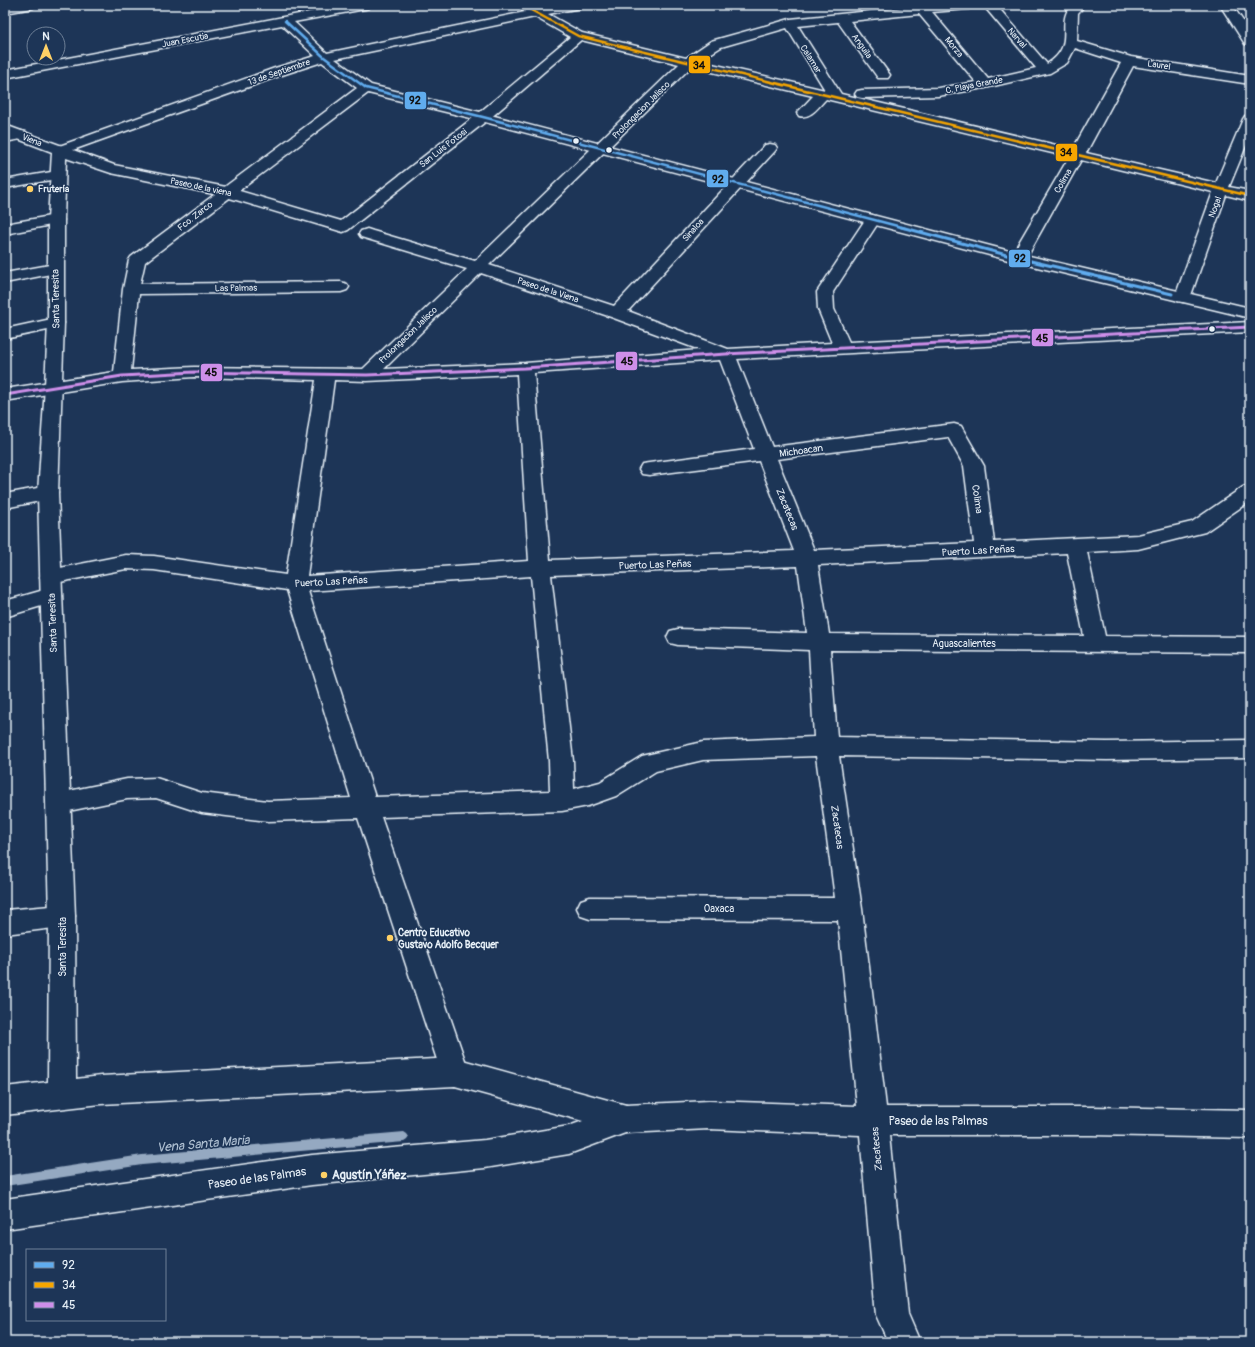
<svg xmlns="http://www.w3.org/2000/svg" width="1255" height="1347" font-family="Pangolin,sans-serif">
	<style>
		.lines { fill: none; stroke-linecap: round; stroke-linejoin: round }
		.stream { fill: #95a9c1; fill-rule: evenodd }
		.street-casing { stroke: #e8f1f8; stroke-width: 3 }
		.secondary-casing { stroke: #e8f1f8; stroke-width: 3 }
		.street { fill: #1d3557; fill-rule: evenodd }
		.secondary { fill: #1d3557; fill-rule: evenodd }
		.bus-1-far1-casing { stroke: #1d3557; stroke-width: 4.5 }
		.bus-1-casing { stroke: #1d3557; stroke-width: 5.5 }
		.bus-2-casing { stroke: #1d3557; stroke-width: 4.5 }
		.bus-3-casing { stroke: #1d3557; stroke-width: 5.5 }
		.bus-1-far1 { stroke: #60acee; stroke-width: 2.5 }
		.bus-1 { stroke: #60acee; stroke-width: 3 }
		.bus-2 { stroke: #f7a600; stroke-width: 2.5 }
		.bus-3 { stroke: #ce8fe9; stroke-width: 3 }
		.bus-dot { fill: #e8f1f8; stroke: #1d3557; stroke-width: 1.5 }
		.poi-dot { fill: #ffd166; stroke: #1d3557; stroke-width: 1.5 }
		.labels { text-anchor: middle; stroke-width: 3; stroke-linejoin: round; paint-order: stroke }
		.far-street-label { font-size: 9px; fill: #e8f1f8; stroke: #1d3557 }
		.far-poi-label { font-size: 9px; font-weight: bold; fill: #e8f1f8; stroke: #1d3557; text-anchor: start }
		.street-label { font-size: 10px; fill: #e8f1f8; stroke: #1d3557 }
		.poi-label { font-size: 10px; font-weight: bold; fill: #e8f1f8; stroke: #1d3557; text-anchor: start }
		.near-street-label { font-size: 12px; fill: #e8f1f8; stroke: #1d3557 }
		.near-poi-label { font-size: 12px; font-weight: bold; fill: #e8f1f8; stroke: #1d3557; text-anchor: start }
		.near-water-label { font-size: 13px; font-style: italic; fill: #b0c1d3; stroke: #1d3557 }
		.line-badge { stroke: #1d3557; stroke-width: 1.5 }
		.pale-badge-label { font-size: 11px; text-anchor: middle; font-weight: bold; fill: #111 }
	</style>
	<rect width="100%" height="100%" fill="#1d3557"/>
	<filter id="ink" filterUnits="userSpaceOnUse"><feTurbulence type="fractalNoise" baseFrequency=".025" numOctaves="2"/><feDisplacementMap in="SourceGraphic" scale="8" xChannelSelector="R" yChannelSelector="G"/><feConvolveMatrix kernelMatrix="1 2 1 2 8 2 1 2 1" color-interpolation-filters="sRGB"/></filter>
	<g filter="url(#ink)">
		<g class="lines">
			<polygon class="stream" points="404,1132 407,1134 409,1137 407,1140 404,1142 142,1165 5,1186 5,1176 142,1155"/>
			<g class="street-casing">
				<g id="street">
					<polygon points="5,5 35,5 33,8 5,13"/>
					<path d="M346 5H371L369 8 365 9 294 22 327 53 525 12 516 5H531L538 9 558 5H582L580 8 548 14 582 33 686 58 711 41 790 19 931 5H974L972 8 968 9 932 12 988 79 1036 68 983 5H996L1047 64C1078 45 1054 22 1072 5H1085L1078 13 1077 41 1131 57 1250 76V84L1133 66 1086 153 1216 183 1243 119 1245 116 1250 115V136L1229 187 1250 191V201L1226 195 1189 301 1183 302 1177 301 1175 297 1213 192 1081 160 1026 258 1024 261 1018 263 1012 261 1010 258 1069 157 826 99C818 107 811 119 799 116L797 113 813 96 691 67 489 265 614 306 765 145 770 144 775 145 777 148 775 151 628 311 728 349 832 343 818 309 817 292 867 217 872 215 877 217 880 220 833 292 834 309 849 342 1250 322V332L737 359 772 447 954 424 961 426 984 466 994 542 1138 535 1192 522 1243 487 1250 485V501L1205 532 1138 549 1087 552 1105 636 1250 637V653L830 650 837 737 1107 742 1250 740V758L1107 760 839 756 862 909 886 1107H1092L1250 1110V1138L1092 1135H889L908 1314 920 1342H888L876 1315 860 1135 709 1129 626 1133 616 1129 612 1119 616 1109 626 1105 709 1101 857 1106 838 920 590 919 581 916 577 908 581 900 590 897 835 898 816 756 703 760 656 771 616 796 588 806 562 811 381 817 469 1072 465 1082 455 1086 445 1082 441 1072 358 818 268 821 202 813 156 798 127 799 59 813 51 810 47 803 51 796 59 793 127 779 156 778 202 793 268 801 351 798 287 590 154 570 126 569 50 584 43 582 40 577 43 572 50 570 126 555 154 556 286 575 316 380 194 377 122 382 5 401V389L114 372 123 289 129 260 131 257 357 88 322 62 285 74 59 155 54 154 52 151 54 148 275 68 315 56 282 25 5 78V70ZM919 14 976 82 938 88 862 90 857 91 855 94 857 97 862 98 938 96 985 88 1050 73 1067 63 1075 48 1121 63 1073 149 841 94 798 26 838 22 878 78H888L890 75 850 21ZM535 17 570 37 480 112 371 85 335 59ZM787 28 825 90 699 61 721 47ZM581 40 679 64 475 261 373 231 367 229 361 231 359 234 361 237 467 269 363 369 194 367 131 370 139 294 341 292 347 290 349 287 347 284 341 282 140 284 145 262 368 93 483 121 488 120ZM481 273 611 317 700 350 525 363 384 369ZM720 360 754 449 649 463 642 464 639 469 642 474 649 475 759 461 794 551 550 560 534 373ZM517 374 529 561 307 576 334 380 367 381ZM948 437 964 466 974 543 814 550 777 459ZM1067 553 1084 636 829 634 818 565ZM798 566 807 633 678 629 670 631 667 637 670 643 678 645 809 650 814 737 703 742 642 756 600 782 574 789 573 761 551 575ZM531 576 549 761 550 791 375 797 308 591Z"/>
					<polygon points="1220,5 1232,5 1250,31 1250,45 1245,44"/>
					<polygon points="21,131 26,132 28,135 26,138 5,142 5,134"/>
					<polygon points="57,171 62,172 64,175 62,178 5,188 5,180"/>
					<polygon points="56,215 61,217 64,220 61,223 5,234 5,224"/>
					<polygon points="55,264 61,266 63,269 61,272 5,283 5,273"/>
					<polygon points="56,318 62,319 64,323 62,327 5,339 5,329"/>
					<polygon points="48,486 55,488 58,493 55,498 5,508 5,494"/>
					<polygon points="51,588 58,591 61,596 58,601 5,617 5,601"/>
					<polygon points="62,905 71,908 75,916 71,924 62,927 5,934 5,910"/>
				</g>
			</g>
			<g class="secondary-casing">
				<polygon id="secondary" points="483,113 1021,254 1250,308 1250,318 1012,261 485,122 348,230 343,232 223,196 111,173 66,158 64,220 64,323 58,493 75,916 76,1079 101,1076 455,1058 626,1105 636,1109 640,1119 636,1129 569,1154 485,1168 312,1185 5,1229 5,1199 312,1155 485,1140 569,1126 583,1121 455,1086 101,1104 5,1115 5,1087 48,1082 49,916 38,493 45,386 48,323 48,220 52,152 5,134 5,125 114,165 226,187 341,221 478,114"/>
			</g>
			<use href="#street" class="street"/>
			<use href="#secondary" class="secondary"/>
			<g class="bus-1-far1-casing">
				<polyline id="bus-1-far1" points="285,21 324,57 366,88 483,117 905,228"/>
			</g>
			<g class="bus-1-casing">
				<polyline id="bus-1" points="901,227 1018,258 1172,294"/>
			</g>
			<g class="bus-2-casing">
				<polyline id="bus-2" points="522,5 578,36 1250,196"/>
			</g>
			<g class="bus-3-casing">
				<polyline id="bus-3" points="5,395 122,376 194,372 367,375 525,368 726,354 1250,327"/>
			</g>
			<use href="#bus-1-far1" class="bus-1-far1"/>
			<use href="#bus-1" class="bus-1"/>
			<use href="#bus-2" class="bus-2"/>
			<use href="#bus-3" class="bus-3"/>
		</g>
	</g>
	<g class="bus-dot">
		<circle cx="576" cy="141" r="3.5"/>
		<circle cx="609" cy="150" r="3.5"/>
		<circle cx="1212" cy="329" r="3.5"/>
	</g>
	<g class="poi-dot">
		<circle cx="30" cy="189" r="4"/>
		<circle cx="390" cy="938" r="4"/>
		<circle cx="324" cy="1175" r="4"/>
	</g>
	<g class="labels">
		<g class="far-street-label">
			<text transform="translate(1017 38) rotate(49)" y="3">Narval</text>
			<text transform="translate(185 40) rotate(-11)" y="3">Juan Escutia</text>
			<text transform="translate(862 46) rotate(54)" y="3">Anguila</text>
			<text transform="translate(954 47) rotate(50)" y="3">Morza</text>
			<text transform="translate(811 59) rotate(58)" y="3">Calamar</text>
			<text transform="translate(1159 65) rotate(9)" y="3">Laurel</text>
			<text transform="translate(279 72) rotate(-19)" y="3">13 de Septiembre</text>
			<text transform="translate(974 85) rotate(-11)" y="3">C. Playa Grande</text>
			<text transform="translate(641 110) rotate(-45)" y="3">Prolongacion Jalisco</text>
			<text transform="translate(32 140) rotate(22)" y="3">Viena</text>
			<text transform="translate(443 148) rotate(-38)" y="3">San Luis Potosi</text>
			<text transform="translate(1063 181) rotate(-60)" y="3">Colima</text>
			<text transform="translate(201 187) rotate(12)" y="3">Paseo de la viena</text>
			<text transform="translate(1215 207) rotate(-70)" y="3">Nogal</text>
			<text transform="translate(195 216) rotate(-38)" y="3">Fco. Zarco</text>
			<text transform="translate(693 230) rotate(-48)" y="3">Sinaloa</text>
			<text transform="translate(236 288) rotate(-1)" y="3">Las Palmas</text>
			<text transform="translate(548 290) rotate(18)" y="3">Paseo de la Viena</text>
			<text transform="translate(408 335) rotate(-44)" y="3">Prolongacion Jalisco</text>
		</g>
		<g class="far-poi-label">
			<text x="38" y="192">Frutería</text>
		</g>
		<g class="street-label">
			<text transform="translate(55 299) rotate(-91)" y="4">Santa Teresita</text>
			<text transform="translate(801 450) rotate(-8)" y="4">Michoacan</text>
			<text transform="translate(978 499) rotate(82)" y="4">Colima</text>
			<text transform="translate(788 509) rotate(68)" y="4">Zacatecas</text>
			<text transform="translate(978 550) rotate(-3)" y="4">Puerto Las Peñas</text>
			<text transform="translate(655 564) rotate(-2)" y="4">Puerto Las Peñas</text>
			<text transform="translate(331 581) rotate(-3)" y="4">Puerto Las Peñas</text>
			<text transform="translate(52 623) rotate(-92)" y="4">Santa Teresita</text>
			<text x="964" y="647">Aguascalientes</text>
			<text transform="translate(838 827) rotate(82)" y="4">Zacatecas</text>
			<text x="719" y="912">Oaxaca</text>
			<text transform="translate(62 947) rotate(-90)" y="4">Santa Teresita</text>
			<text transform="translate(876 1149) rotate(-95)" y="4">Zacatecas</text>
		</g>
		<g class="poi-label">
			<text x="398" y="936">Centro Educativo<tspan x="398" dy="12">Gustavo Adolfo Becquer</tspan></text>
		</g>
		<g class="near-street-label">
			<text x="938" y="1125">Paseo de las Palmas</text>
			<text transform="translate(257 1178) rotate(-8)" y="4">Paseo de las Palmas</text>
		</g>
		<g class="near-poi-label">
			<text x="332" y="1179">Agustín Yáñez</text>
		</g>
		<g class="near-water-label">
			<text transform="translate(203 1143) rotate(-5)" y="5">Vena Santa Maria</text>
		</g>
	</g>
	<g class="line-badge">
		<rect x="688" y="55" width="23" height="19" rx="4" fill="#f7a600"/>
		<rect x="404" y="91" width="23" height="19" rx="4" fill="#60acee"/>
		<rect x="1055" y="143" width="23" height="19" rx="4" fill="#f7a600"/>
		<rect x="706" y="169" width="23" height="19" rx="4" fill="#60acee"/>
		<rect x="1008" y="249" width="23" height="19" rx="4" fill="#60acee"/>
		<rect x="1031" y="328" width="23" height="19" rx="4" fill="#ce8fe9"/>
		<rect x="615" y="351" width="23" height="20" rx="4" fill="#ce8fe9"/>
		<rect x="200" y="363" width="23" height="19" rx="4" fill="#ce8fe9"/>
	</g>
	<g class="pale-badge-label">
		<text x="699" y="69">34</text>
		<text x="415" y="104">92</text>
		<text x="1066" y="156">34</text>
		<text x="718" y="183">92</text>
		<text x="1020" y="262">92</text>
		<text x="1042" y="342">45</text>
		<text x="627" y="365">45</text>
		<text x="211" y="376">45</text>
	</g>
	<rect width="1255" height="1347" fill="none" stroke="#1d3557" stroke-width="20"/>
	<rect x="10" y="10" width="1235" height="1327" fill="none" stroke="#e8f1f8" stroke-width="1.5" filter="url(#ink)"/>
	<rect x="26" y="1249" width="140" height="72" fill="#1d3557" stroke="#6e8097"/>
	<rect x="34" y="1262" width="20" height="6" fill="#60acee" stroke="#6e8097"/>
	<text x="62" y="1269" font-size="12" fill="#e8f1f8">92</text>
	<rect x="34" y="1282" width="20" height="6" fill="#f7a600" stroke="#6e8097"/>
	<text x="62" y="1289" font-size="12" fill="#e8f1f8">34</text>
	<rect x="34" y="1302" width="20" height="6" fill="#ce8fe9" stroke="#6e8097"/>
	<text x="62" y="1309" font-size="12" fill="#e8f1f8">45</text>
	<g transform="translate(46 46)"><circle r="19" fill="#1d3557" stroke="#6e8097"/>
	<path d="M0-3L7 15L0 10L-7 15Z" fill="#ffd166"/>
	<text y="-6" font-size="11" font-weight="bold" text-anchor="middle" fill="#e8f1f8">N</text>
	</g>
</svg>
